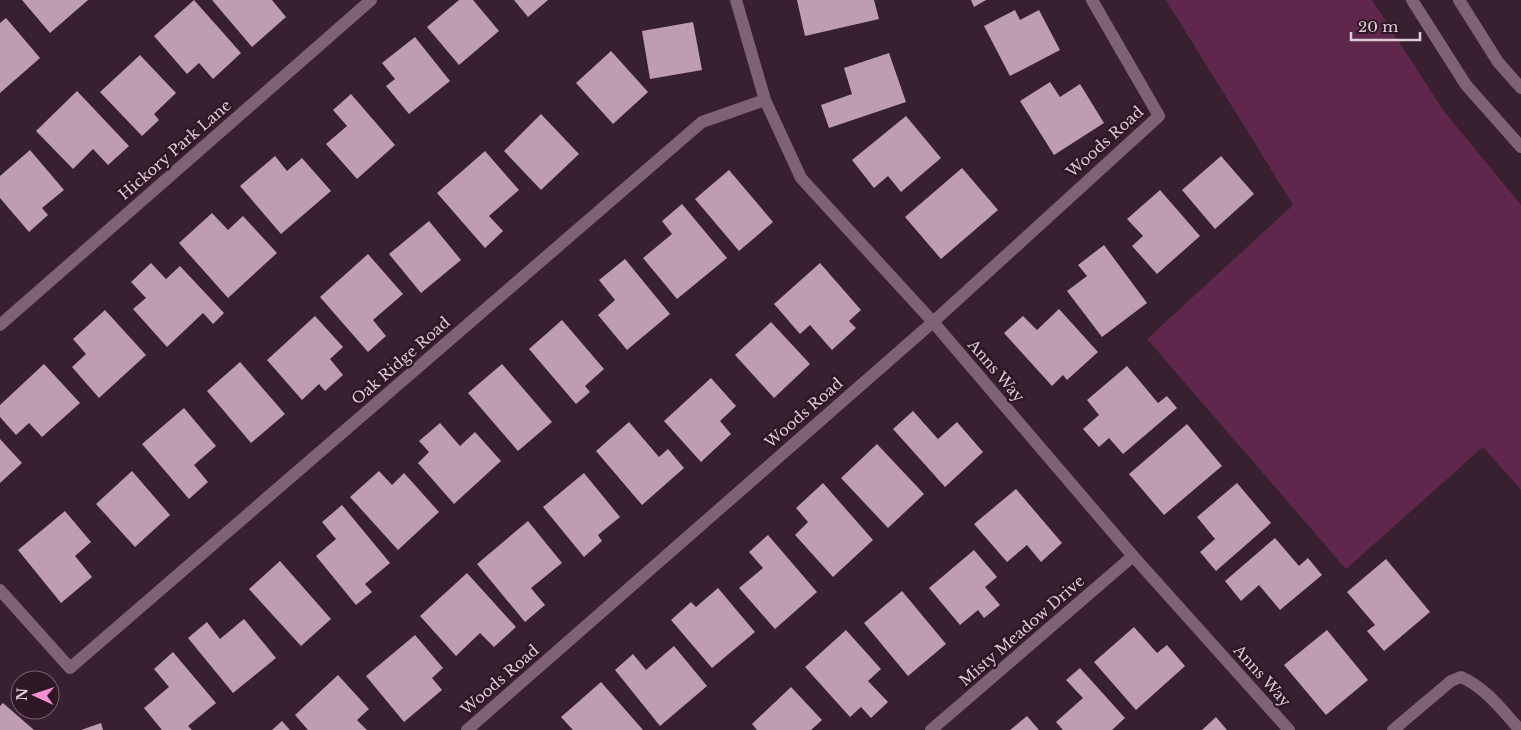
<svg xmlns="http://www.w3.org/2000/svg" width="1521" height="730" font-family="'Libre Baskerville',serif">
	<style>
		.green { fill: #5f274c }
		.building { fill: #bd9daf }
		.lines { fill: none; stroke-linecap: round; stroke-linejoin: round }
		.minor { stroke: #7f6273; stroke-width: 12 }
		.labels { text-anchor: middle; stroke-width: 5; stroke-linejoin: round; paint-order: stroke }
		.street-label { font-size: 15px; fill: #ddccd5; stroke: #2f1726 }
	</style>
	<rect width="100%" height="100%" fill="#392030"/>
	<polygon class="green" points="1166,0 1372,0 1443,110 1521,205 1521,490 1483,447 1346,569 1147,339 1293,205"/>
	<g class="building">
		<polygon points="22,0 88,0 50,33"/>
		<polygon points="194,0 241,53 213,79 199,63 187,74 154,36"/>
		<polygon points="212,0 272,0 286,17 252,47"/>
		<polygon points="459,0 473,0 499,31 459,65 427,27"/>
		<polygon points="514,0 548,0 528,17"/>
		<polygon points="797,0 874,0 879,19 805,36"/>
		<polygon points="971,0 986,0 974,7"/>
		<polygon points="1015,10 1020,20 1039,10 1060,50 1010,76 984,26"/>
		<polygon points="6,18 40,58 0,93 0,23"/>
		<polygon points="693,22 702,70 650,79 642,31"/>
		<polygon points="415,37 450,81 409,114 386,86 395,79 382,63"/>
		<polygon points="611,51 648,92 613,124 576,83"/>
		<polygon points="889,53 906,102 829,128 821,105 852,94 844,68"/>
		<polygon points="140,55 176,93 154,114 159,120 142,136 100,92"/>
		<polygon points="1050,82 1060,97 1080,84 1104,123 1054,155 1020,101"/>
		<polygon points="77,91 129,146 108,165 93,149 73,169 36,131"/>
		<polygon points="351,94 395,145 357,179 326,144 347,126 333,110"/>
		<polygon points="541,114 579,154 541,190 504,151"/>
		<polygon points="906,116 941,158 901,192 888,176 874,188 852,160"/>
		<polygon points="30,150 64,190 42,208 48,215 29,232 0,198 0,176"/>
		<polygon points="485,151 519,190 489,216 503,231 485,248 437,193"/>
		<polygon points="275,156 287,171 302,158 331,191 281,234 240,186"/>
		<polygon points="1221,156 1254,194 1215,229 1182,190"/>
		<polygon points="962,168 998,210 941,259 905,217"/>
		<polygon points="729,170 773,222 739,251 695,199"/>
		<polygon points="1160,190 1200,236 1157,274 1132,246 1143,236 1127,219"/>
		<polygon points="682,204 727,258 677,299 643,258 672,234 662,221"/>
		<polygon points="212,213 228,230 243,216 277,253 228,298 179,243"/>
		<polygon points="429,221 461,260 421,293 389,254"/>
		<polygon points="1104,245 1147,303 1102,337 1067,291 1087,276 1078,265"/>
		<polygon points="368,254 403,294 373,320 386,336 368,352 320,297"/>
		<polygon points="625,259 670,314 627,350 598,315 615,300 599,280"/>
		<polygon points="151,263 166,279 180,266 224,313 213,324 203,313 167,347 133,309 146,298 131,282"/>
		<polygon points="820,263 861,310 849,321 856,328 832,350 810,325 800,334 774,304"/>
		<polygon points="1059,309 1098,352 1067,380 1063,375 1052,386 1004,333 1023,316 1037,330"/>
		<polygon points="105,310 146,355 99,398 72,367 86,354 73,339"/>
		<polygon points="315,316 343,347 330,359 343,375 325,391 319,384 302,400 267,360"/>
		<polygon points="562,320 604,369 585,386 590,392 576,404 529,349"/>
		<polygon points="771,322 810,364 774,398 735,355"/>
		<polygon points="240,362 285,414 251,443 207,391"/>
		<polygon points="44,364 80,403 42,437 29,423 16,435 0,417 0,405"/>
		<polygon points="502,364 552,422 518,451 468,393"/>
		<polygon points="1127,366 1158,403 1167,396 1177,408 1123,454 1109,438 1099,447 1083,429 1099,415 1087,400"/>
		<polygon points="711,378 736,406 720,421 731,434 701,462 664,421"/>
		<polygon points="184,408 216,446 194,465 208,482 189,499 142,444"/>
		<polygon points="913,411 938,439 957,422 983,452 945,487 893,429"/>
		<polygon points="629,422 659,457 668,449 684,468 642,505 596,451"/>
		<polygon points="440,423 460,446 475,432 501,461 454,504 418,463 429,452 419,441"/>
		<polygon points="1187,424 1222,466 1164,515 1129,474"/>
		<polygon points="0,439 22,463 0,483"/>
		<polygon points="877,444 924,494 888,528 841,478"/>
		<polygon points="132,471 170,515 135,547 96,504"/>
		<polygon points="379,471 392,485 404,473 439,512 398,550 350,497"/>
		<polygon points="584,473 620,517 598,535 602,541 584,557 543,507"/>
		<polygon points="823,483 873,540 833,577 795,535 808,522 796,508"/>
		<polygon points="1237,483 1271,523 1216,571 1200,552 1215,539 1197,517"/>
		<polygon points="1016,489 1062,543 1041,562 1027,545 1007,562 974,524"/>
		<polygon points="342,505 390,563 365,584 372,592 356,605 316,556 336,539 322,522"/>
		<polygon points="65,511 91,542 75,556 92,577 61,603 18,550"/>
		<polygon points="528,521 562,563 531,588 545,605 525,622 477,564"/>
		<polygon points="768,535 817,592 775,629 739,588 763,568 749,552"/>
		<polygon points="1275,538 1299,566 1308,558 1322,575 1280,610 1259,585 1241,601 1225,581"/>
		<polygon points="974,550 997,577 985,587 1000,605 984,618 978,610 960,625 929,588"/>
		<polygon points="1386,559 1430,612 1384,651 1367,631 1375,625 1347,592"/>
		<polygon points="280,561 331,619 301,646 249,589"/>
		<polygon points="467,573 516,627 494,647 480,633 456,656 420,616"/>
		<polygon points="718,588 755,632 712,668 671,620 691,602 696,607"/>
		<polygon points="902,591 946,644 908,676 864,623"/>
		<polygon points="244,619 276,658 233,693 188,638 207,622 220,639"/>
		<polygon points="1134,627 1157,653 1167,645 1185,666 1136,710 1094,662"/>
		<polygon points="846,630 881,669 868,681 888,702 871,718 861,707 850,717 805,667"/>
		<polygon points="1327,630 1368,680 1326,715 1284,665"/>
		<polygon points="415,635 443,668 432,678 442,690 404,722 366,676"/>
		<polygon points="674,646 707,686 660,726 615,670 633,654 646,670"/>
		<polygon points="173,652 216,703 188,726 192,730 162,730 144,708 169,687 154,669"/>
		<polygon points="1080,668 1125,718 1112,730 1063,730 1056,722 1083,698 1066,680"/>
		<polygon points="338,675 369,709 357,720 367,730 308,730 295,715"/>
		<polygon points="601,682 643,730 573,730 561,717"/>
		<polygon points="791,687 822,720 811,730 757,730 752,724"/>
		<polygon points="3,703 34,730 0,730 0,706"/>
		<polygon points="1027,716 1039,730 1010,730"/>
		<polygon points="1216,717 1227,730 1202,730"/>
		<polygon points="282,721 290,730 272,730"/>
		<polygon points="101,723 103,730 81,730"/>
	</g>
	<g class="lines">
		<g class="minor">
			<polyline points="736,0 765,100 801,178 933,322 1133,556 1289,730"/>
			<polyline points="1412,0 1466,85 1521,147"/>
			<polyline points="1459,0 1498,62 1521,88"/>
			<polyline points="0,325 371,0"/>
			<polyline points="0,590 70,668 702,122 765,100"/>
			<polyline points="467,730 933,322 1159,116 1092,0"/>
			<polyline points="931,730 1133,556"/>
			<path d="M1393 730 1451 681 1461 677C1486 688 1502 710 1520 730"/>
		</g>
	</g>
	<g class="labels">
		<g class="street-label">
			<text transform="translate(1105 142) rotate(-42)" y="5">Woods Road</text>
			<text transform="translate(175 150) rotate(-41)" y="5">Hickory Park Lane</text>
			<text transform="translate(401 361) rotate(-41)" y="5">Oak Ridge Road</text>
			<text transform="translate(996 371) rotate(49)" y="5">Anns Way</text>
			<text transform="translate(804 413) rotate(-41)" y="5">Woods Road</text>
			<text transform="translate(1022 631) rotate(-41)" y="5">Misty Meadow Drive</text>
			<text transform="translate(1262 676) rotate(48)" y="5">Anns Way</text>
			<text transform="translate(500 680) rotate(-41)" y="5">Woods Road</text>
		</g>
	</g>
	<g transform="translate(35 695) rotate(273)"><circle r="24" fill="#2f1726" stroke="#755f6c"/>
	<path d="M0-4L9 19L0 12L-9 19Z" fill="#f690d0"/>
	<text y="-8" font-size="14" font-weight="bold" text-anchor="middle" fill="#ddccd5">N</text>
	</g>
	<path d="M1351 32v8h69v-8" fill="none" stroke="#ddccd5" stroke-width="2.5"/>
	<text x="1358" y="32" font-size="15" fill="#ddccd5" stroke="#2f1726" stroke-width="4" paint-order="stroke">20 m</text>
</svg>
